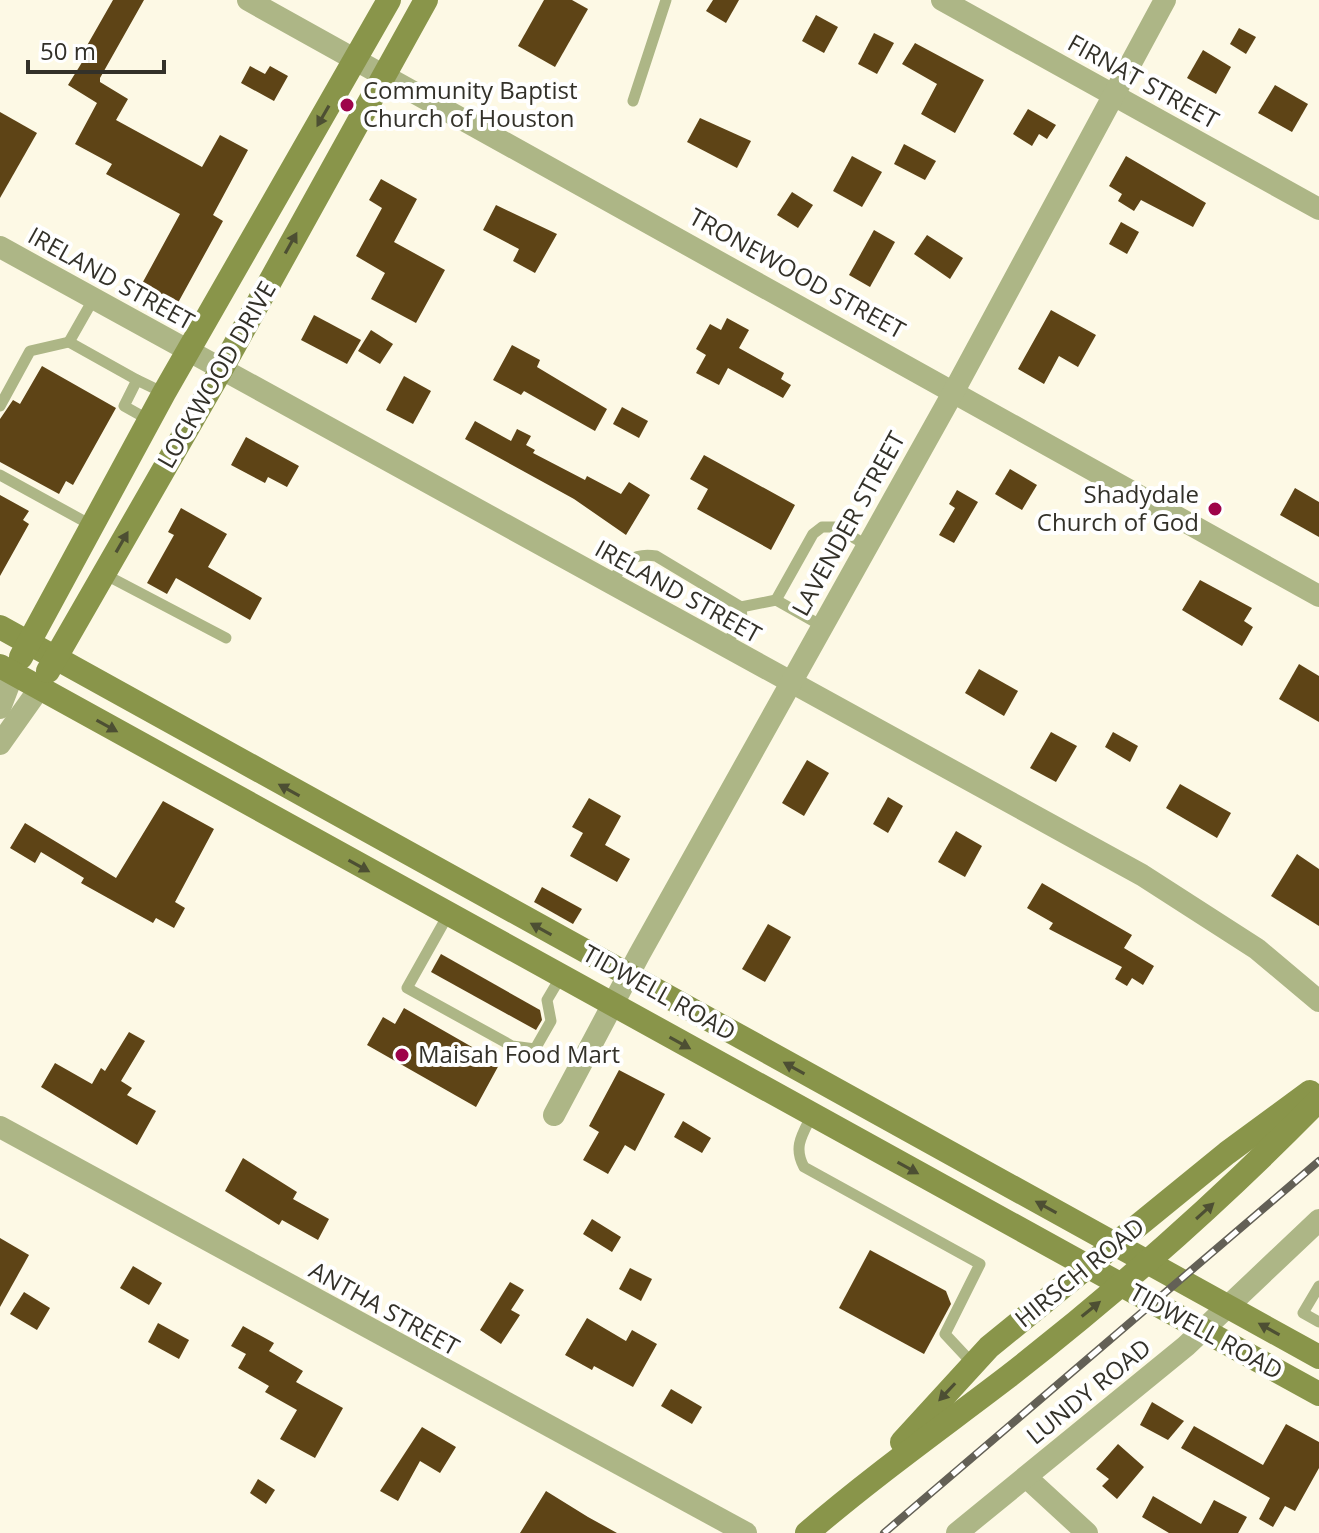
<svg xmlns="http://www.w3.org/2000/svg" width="1319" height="1533" font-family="'Open Sans',sans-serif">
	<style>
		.building { fill: #5e4416 }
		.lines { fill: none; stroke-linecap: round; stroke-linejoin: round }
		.lane { stroke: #adb686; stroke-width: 11 }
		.street { stroke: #adb686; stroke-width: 22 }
		.secondary { stroke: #89954a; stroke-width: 24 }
		.rail-casing { stroke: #636056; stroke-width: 8 }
		.rail { stroke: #fff; stroke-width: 5; stroke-dasharray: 15; stroke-linecap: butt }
		.oneway { fill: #4d4f33 }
		.poi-dot { fill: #9e044a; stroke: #fff; stroke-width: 3 }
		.labels { text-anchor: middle; stroke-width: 8; stroke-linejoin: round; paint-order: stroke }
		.street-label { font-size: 24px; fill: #333129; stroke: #fff }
		.poi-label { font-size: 24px; fill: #333129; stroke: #fff; text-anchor: start }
	</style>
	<rect width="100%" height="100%" fill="#fdf9e5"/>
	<g class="building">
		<polygon points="113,0 144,0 100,78 100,82 128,99 116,120 202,167 220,135 248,150 213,215 223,221 174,310 138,291 180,214 106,174 112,164 75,144 97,103 68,85 89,51 85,49"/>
		<polygon points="544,0 572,0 588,9 555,67 518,46"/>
		<polygon points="713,0 739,0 726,23 706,11"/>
		<polygon points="816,15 838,27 824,53 802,41"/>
		<polygon points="1239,28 1256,37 1246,54 1230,44"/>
		<polygon points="874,33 894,43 877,74 858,64"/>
		<polygon points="915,43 984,80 955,133 921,114 937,84 902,64"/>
		<polygon points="1203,50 1231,67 1216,94 1187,78"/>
		<polygon points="250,66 265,74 270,66 288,76 274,101 241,83"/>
		<polygon points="1275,85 1308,104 1292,132 1258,113"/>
		<polygon points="1028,109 1056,125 1047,139 1039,134 1032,146 1013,134"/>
		<polygon points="0,112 37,133 0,198"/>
		<polygon points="700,118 751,141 737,168 687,142"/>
		<polygon points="904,144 936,161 925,180 894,164"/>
		<polygon points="852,156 882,172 862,207 833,191"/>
		<polygon points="1126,156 1206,203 1193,227 1141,200 1134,211 1118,201 1122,194 1109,186"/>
		<polygon points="381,179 417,199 394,242 445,270 416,323 371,299 385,273 356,256 382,208 369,200"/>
		<polygon points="792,192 813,205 798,228 777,215"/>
		<polygon points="496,205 557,234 535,273 513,261 519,249 483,230"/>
		<polygon points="1121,222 1139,232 1127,254 1109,244"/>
		<polygon points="874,230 895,242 870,287 849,275"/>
		<polygon points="927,235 963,258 950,279 914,254"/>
		<polygon points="1051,310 1096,335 1078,367 1059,356 1044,384 1018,369"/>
		<polygon points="314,315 361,340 347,364 301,340"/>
		<polygon points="727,318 749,330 739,348 784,373 781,379 791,385 783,398 728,368 719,385 696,373 706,355 696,349 710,324 721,330"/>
		<polygon points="371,330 393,344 380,364 358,351"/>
		<polygon points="512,345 540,360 537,367 607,409 595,431 524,391 521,395 493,380"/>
		<polygon points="42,366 116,408 73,485 66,481 59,494 0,462 0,419 13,400 20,404"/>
		<polygon points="404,376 431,391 413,424 386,410"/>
		<polygon points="622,407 648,421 639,438 613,424"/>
		<polygon points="475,421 511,441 517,429 531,436 526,445 535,450 533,453 585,480 587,476 621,494 629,482 650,495 626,535 574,499 465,439"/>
		<polygon points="246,437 299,466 287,487 268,477 265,483 231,465"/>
		<polygon points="704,455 795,505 771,550 697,509 708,489 690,479"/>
		<polygon points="1010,469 1037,485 1022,510 995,494"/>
		<polygon points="1295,488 1319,502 1319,537 1280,515"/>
		<polygon points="957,490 978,502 954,543 939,535 955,508 949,504"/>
		<polygon points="0,495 29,511 23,520 29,524 0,576"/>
		<polygon points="181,508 227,534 208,567 262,598 250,620 176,578 167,594 147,583 174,535 168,532"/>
		<polygon points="1200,580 1252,608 1244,621 1253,627 1242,646 1182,610"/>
		<polygon points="1299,664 1319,676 1319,722 1279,699"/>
		<polygon points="979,669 1018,691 1004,716 965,693"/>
		<polygon points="1051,732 1077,746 1056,782 1030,768"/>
		<polygon points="1113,732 1138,746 1130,762 1105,747"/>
		<polygon points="807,760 829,773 804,816 782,803"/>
		<polygon points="1180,784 1231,813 1217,838 1166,808"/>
		<polygon points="888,797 903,806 888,833 873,824"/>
		<polygon points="589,798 621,816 605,845 630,859 617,882 570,856 583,833 572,827"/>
		<polygon points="163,801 214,829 175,902 185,908 174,928 156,918 153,923 81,883 84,878 41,852 35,863 10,848 25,823 116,878"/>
		<polygon points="956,831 982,846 965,877 938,862"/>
		<polygon points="1297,854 1319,869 1319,926 1271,896"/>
		<polygon points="1042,883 1132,935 1124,948 1154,966 1143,985 1132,978 1127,986 1115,979 1122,967 1049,929 1053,923 1027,908"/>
		<polygon points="542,887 582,909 573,924 534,902"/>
		<polygon points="768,924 791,937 765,982 742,969"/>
		<polygon points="441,954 540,1010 542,1020 536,1030 431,972"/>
		<polygon points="404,1008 500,1063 476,1107 367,1045 383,1017 395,1024"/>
		<polygon points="129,1032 145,1041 121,1081 132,1088 127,1095 156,1111 137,1145 41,1087 55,1063 92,1084 101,1068 105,1071"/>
		<polygon points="619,1070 665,1094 635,1151 625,1145 608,1174 583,1160 599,1132 589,1126"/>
		<polygon points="683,1121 711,1138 702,1153 674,1137"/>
		<polygon points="243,1158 297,1192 293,1199 329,1219 318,1240 282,1220 279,1225 225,1191"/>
		<polygon points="592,1219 621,1237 612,1252 583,1234"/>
		<polygon points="0,1238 29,1255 0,1307"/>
		<polygon points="870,1250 946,1291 951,1304 924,1354 839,1308"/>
		<polygon points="133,1266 162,1283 149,1305 120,1288"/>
		<polygon points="630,1268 652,1279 641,1301 619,1289"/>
		<polygon points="510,1282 524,1290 511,1310 520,1315 501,1344 480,1330"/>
		<polygon points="24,1292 50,1308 37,1330 10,1314"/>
		<polygon points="587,1318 626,1341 632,1330 657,1344 633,1387 594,1366 592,1370 565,1355"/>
		<polygon points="158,1323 189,1340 179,1359 148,1342"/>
		<polygon points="243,1326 274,1343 269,1351 303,1371 296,1382 343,1408 315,1458 280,1439 297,1410 265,1392 269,1386 238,1368 246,1354 231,1346"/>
		<polygon points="671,1389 702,1407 692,1424 661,1406"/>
		<polygon points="1152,1402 1184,1421 1168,1440 1140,1425"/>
		<polygon points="1286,1424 1319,1442 1319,1468 1295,1511 1285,1506 1273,1527 1259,1519 1270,1498 1181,1448 1194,1426 1263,1465"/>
		<polygon points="422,1427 456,1447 440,1473 420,1461 398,1501 380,1491"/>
		<polygon points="1118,1444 1144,1467 1117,1499 1102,1486 1109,1479 1096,1469"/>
		<polygon points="258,1479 275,1490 266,1504 250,1493"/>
		<polygon points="546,1491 588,1517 617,1533 520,1533"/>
		<polygon points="1153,1496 1201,1524 1214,1500 1247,1517 1238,1533 1169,1533 1142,1517"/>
	</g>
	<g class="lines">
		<g class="lane">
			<polyline points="633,101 666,0"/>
			<polyline points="94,298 69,342 137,380"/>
			<polyline points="0,406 30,351 69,342"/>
			<polyline points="149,420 124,406 137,380 164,393"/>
			<polyline points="0,475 91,525"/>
			<polyline points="104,574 226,638"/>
			<path d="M611 584C622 563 633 552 656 556L741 607 742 618 725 647"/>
			<polyline points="776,600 813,534 822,527 836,527 866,545"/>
			<polyline points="741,607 776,600 822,626"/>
			<polyline points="448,915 407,988 512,1046 535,1049 551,1021 547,1000 560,978"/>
			<path d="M812 1115C802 1135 793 1147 804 1167L980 1264 945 1334 973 1364"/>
			<polyline points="1319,1286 1303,1313 1319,1322"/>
		</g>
		<g class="street">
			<polyline points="248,0 1319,596"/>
			<polyline points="942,0 1319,209"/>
			<polyline points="0,247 1142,875 1257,949 1319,1001"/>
			<polyline points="0,708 13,674"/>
			<polyline points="0,744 39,689"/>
			<polyline points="554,1115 639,955 954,391 1165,0"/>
			<polyline points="0,1127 746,1533"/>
			<polyline points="1026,1477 1087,1533"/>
			<polyline points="957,1533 1186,1346 1319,1220"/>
		</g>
		<g class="secondary">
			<polyline points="0,627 1319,1357"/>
			<polyline points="21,657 164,393 389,0"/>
			<polyline points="0,666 1319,1394"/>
			<polyline points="48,671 221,370 426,0"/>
			<polyline points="902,1442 989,1347 1227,1153 1310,1092"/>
			<path d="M807 1533C872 1477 941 1428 1009 1376 1118 1291 1222 1199 1319 1100"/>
		</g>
		<g class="rail-casing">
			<polyline id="rail" points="884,1533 1319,1161"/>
		</g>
		<use href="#rail" class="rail"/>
	</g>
	<defs><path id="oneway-solid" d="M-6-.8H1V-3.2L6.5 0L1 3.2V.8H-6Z" transform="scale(2)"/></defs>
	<g class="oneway">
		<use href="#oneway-solid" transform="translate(323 116) rotate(120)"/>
		<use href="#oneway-solid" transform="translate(291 243) rotate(-61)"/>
		<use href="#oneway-solid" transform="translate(122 542) rotate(-60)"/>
		<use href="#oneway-solid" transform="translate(107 726) rotate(29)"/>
		<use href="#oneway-solid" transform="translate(289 790) rotate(-151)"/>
		<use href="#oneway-solid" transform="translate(359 866) rotate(29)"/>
		<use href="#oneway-solid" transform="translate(541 929) rotate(-151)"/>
		<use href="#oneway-solid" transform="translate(680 1043) rotate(29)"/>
		<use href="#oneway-solid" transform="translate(794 1068) rotate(-151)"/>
		<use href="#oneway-solid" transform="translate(908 1168) rotate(29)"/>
		<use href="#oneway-solid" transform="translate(1046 1207) rotate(-151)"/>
		<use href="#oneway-solid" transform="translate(1205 1211) rotate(-42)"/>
		<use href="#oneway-solid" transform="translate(1091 1309) rotate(-39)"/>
		<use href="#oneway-solid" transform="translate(1269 1329) rotate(-151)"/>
		<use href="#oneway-solid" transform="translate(947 1392) rotate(133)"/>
	</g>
	<g class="poi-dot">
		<circle cx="347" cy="105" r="8"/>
		<circle cx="1215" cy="509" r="8"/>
		<circle cx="402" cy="1055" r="8"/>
	</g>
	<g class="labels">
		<g class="street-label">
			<text transform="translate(1143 82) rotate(29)" y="8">FIRNAT STREET</text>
			<text transform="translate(797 274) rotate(29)" y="8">TRONEWOOD STREET</text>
			<text transform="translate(111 279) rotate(29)" y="8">IRELAND STREET</text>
			<text transform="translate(217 375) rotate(-60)" y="8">LOCKWOOD DRIVE</text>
			<text transform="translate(849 524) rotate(-61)" y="8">LAVENDER STREET</text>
			<text transform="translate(678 592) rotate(29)" y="8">IRELAND STREET</text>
			<text transform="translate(659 993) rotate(29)" y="8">TIDWELL ROAD</text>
			<text transform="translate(1080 1273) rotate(-39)" y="8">HIRSCH ROAD</text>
			<text transform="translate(384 1309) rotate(29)" y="8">ANTHA STREET</text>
			<text transform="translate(1206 1332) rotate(29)" y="8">TIDWELL ROAD</text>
			<text transform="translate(1089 1392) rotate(-39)" y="8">LUNDY ROAD</text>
		</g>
		<g class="poi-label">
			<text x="363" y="99">Community Baptist<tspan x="363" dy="28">Church of Houston</tspan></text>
			<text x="1199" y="503" text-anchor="end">Shadydale<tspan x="1199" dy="28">Church of God</tspan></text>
			<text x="418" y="1063">Maisah Food Mart</text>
		</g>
	</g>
	<path d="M28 60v12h136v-12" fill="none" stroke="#333129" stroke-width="4"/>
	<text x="40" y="60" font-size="24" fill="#333129" stroke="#ffffff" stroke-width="6" paint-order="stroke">50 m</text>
</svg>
